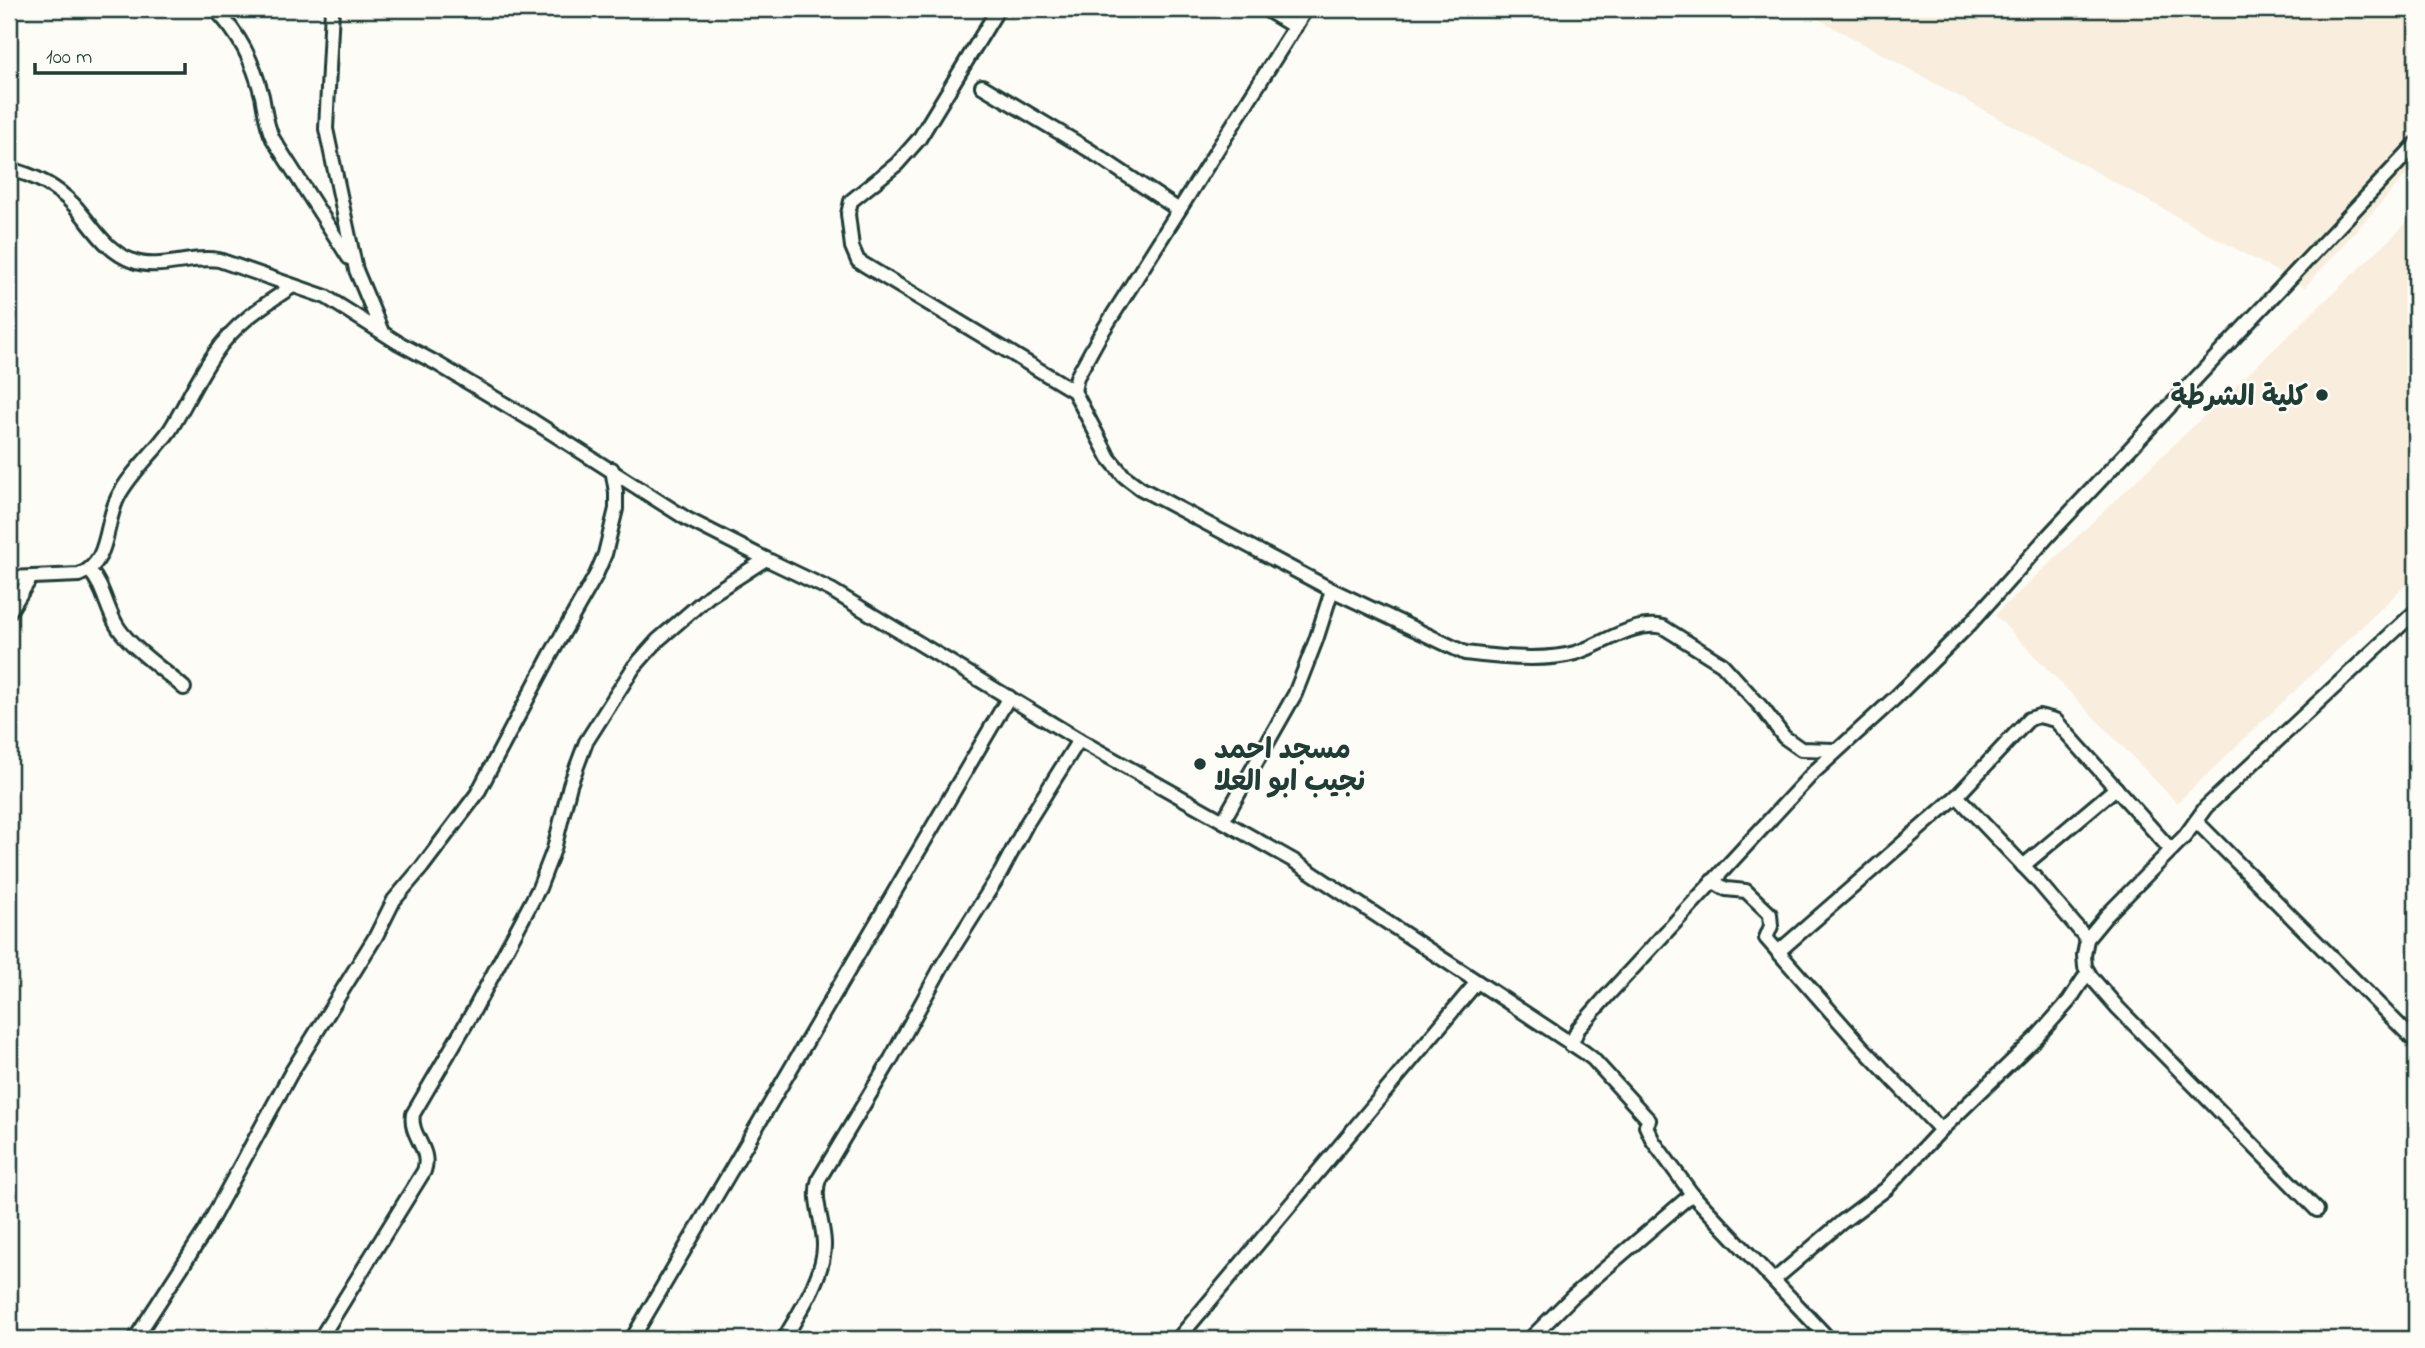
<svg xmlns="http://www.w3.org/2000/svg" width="2425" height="1348" font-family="'Indie Flower','Playpen Sans Arabic',sans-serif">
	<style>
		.built { fill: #f9eedd }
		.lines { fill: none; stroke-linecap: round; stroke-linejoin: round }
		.minor-casing { stroke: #1f3d34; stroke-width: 18 }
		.minor { stroke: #fdfcf7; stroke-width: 12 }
		.poi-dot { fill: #1f3d34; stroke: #fdfcf7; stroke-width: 2.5 }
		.labels { text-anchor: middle; stroke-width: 5; stroke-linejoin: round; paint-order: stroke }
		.poi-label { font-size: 28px; font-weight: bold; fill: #1f3d34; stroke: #fdfcf7; text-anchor: end }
	</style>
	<rect width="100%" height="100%" fill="#fdfcf7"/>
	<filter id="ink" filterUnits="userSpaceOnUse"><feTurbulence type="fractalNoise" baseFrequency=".0143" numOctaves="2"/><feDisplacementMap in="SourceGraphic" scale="14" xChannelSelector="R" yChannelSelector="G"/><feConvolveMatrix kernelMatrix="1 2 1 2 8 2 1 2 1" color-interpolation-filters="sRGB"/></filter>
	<g filter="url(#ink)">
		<g class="built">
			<polygon points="1800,9 2416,9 2416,164 2305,287"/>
			<polygon points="2416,214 2416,575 2177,803 1995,615"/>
		</g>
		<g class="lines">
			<g class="minor-casing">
				<g id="minor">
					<path d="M215 9C240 35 253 61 262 96 265 111 266 125 273 139L349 258"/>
					<polyline points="332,9 326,129 356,270 382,332"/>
					<path d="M998 9 919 139 897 164 851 201 848 214 852 247 858 261 1074 391 1109 458 1124 476 1140 488 1332 590 1465 653C1496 657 1544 662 1575 653 1603 645 1633 620 1663 627L1722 664 1763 709 1784 737 1801 749 1835 750"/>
					<polyline points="1265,9 1295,27"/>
					<polyline points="982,86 1089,150 1179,210"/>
					<path d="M9 169C34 175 56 186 74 205 93 226 105 251 133 261 159 271 191 255 219 260L326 297 397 342 436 363 533 421 687 519 766 559 831 590 1079 740 1294 861 1584 1052 1593 1059 1646 1117 1649 1120 1646 1126 1653 1141 1692 1194 1829 1339"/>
					<polyline points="1074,391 1077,377 1099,337 1306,9"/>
					<path d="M90 571C105 588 106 610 119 629 134 650 164 670 184 688"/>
					<path d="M9 578 79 575C111 562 104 524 118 497 130 473 154 453 170 430 185 406 197 379 213 356 233 325 262 306 293 286"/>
					<polyline points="9,612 30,579"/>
					<polyline points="1957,796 2035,878 2087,939"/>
					<polyline points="1223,821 1295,694 1316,640 1332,590"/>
					<polyline points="2196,821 2416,1042"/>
					<polyline points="2023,866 2116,788"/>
					<polyline points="1712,881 1726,889 1746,891 1770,914 1771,926 1766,938 1861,1046 1941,1130"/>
					<polyline points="1778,952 1957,796 2029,719 2039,716 2055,720 2171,850"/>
					<polyline points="1571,1045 1578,1029 1607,996 1814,772 1896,697 1970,624 2049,535 2416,144"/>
					<polyline points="2317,1210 2118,1008 2091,977 2085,967 2084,955 2087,939 2106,916 2185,836 2206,807 2416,611"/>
					<polyline points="1774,1280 1842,1222 1886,1189 1941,1130 2037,1037 2069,1001 2088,972"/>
					<polyline points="135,1339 205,1231 291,1073 376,936 394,900 422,867 477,794 550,656 596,575 605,554 616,509 616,492 612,469"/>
					<path d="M320 1339 424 1171C432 1149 409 1136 413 1114L474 1010 539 888 554 849 570 785 586 742 607 709 634 667 658 640 709 596 766 559"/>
					<polyline points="632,1339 1009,697"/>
					<path d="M784 1339C799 1313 825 1274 824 1244 824 1223 812 1199 819 1179L891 1059 943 964 1001 872 1027 823 1079 740"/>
					<polyline points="1178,1339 1477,982"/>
					<polyline points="1530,1339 1572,1297 1692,1194"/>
				</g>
			</g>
			<use href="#minor" class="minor"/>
		</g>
	</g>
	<g class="poi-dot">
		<circle cx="2322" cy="395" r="7"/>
		<circle cx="1200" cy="764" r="7"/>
	</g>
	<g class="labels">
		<g class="poi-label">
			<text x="2308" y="405">كلية الشرطة</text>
			<text x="1214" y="758" text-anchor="start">مسجد احمد<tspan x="1214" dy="32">نجيب ابو العلا</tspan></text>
		</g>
	</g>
	<rect width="2425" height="1348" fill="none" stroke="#fdfcf7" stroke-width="35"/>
	<rect x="18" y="18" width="2390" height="1313" fill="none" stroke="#1f3d34" stroke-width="2.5" filter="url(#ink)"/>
	<path d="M35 63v10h150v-10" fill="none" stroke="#1f3d34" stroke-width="3.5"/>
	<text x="46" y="63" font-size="21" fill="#1f3d34" stroke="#fdfcf7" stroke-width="5" paint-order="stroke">100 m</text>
</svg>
